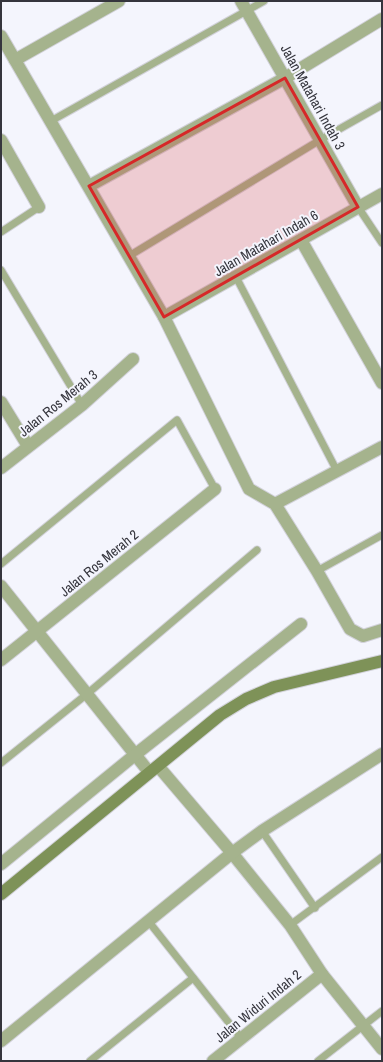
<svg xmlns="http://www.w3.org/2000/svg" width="383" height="1062" font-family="'Archivo Narrow',sans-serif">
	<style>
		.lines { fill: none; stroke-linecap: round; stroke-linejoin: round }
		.lane-casing { stroke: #d2d2da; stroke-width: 9 }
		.street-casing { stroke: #d2d2da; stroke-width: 14 }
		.secondary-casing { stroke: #d2d2da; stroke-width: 14 }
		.lane { stroke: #a5b38d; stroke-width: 7 }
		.street { stroke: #a5b38d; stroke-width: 12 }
		.secondary { stroke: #7e9258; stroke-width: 12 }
		.marked { fill: #d62828; fill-opacity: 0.2; stroke: #d62828; stroke-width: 3; stroke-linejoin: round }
		.labels { text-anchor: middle; stroke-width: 4; stroke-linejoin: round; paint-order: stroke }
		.street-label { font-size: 14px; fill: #35353d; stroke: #f4f5fd }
	</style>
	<rect width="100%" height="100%" fill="#f4f5fd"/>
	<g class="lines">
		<g class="lane-casing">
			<g id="lane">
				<polyline points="51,121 264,1"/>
				<polyline points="358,207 382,243"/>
				<polyline points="1,232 39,207"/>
				<polyline points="129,256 320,140 382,105"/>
				<polyline points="1,270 82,405"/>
				<polyline points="236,277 337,471"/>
				<polyline points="1,564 177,420 215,489"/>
				<polyline points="317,571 382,535"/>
				<polyline points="1,763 87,694 257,550"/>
				<polyline points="262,831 315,908"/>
				<polyline points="149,922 241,1038"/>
				<polyline points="290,925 382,857"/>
				<polyline points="90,1061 193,978"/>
				<polyline points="318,1061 382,1011"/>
			</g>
		</g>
		<g class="street-casing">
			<g id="street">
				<polyline points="241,1 358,207"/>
				<polyline points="1,36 164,317 249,489 275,504 317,571 350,629 363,636 382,630"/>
				<polyline points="15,60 119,1"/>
				<polyline points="1,140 39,207"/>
				<polyline points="89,186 285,78 382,19"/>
				<polyline points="301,240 382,383"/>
				<polyline points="164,317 382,194"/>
				<polyline points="1,402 28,446"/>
				<polyline points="1,468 82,405 133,359"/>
				<polyline points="275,504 382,447"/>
				<polyline points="1,586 149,772"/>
				<polyline points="1,660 215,489"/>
				<polyline points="158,766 232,853 290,925 322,974 382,1049"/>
				<polyline points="1,864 136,754 301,624"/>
				<polyline points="1,1041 232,853 262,831 382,754"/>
				<polyline points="213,1061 322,974"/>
			</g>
		</g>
		<g class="secondary-casing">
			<polyline id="secondary" points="1,894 220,715 246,699 274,687 382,661"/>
		</g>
		<use href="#lane" class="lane"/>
		<use href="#street" class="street"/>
		<use href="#secondary" class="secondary"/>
	</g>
	<path class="marked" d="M285 78 358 207 164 317 89 186Z"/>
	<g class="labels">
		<g class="street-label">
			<text transform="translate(313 97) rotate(61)" y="5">Jalan Matahari Indah 3</text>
			<text transform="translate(266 243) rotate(-30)" y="5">Jalan Matahari Indah 6</text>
			<text transform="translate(58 403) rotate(-39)" y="5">Jalan Ros Merah 3</text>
			<text transform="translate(99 563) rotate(-39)" y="5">Jalan Ros Merah 2</text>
			<text transform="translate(258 1006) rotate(-39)" y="5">Jalan Widuri Indah 2</text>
		</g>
	</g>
	<rect width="383" height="1062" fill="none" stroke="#35353d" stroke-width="4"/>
</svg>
